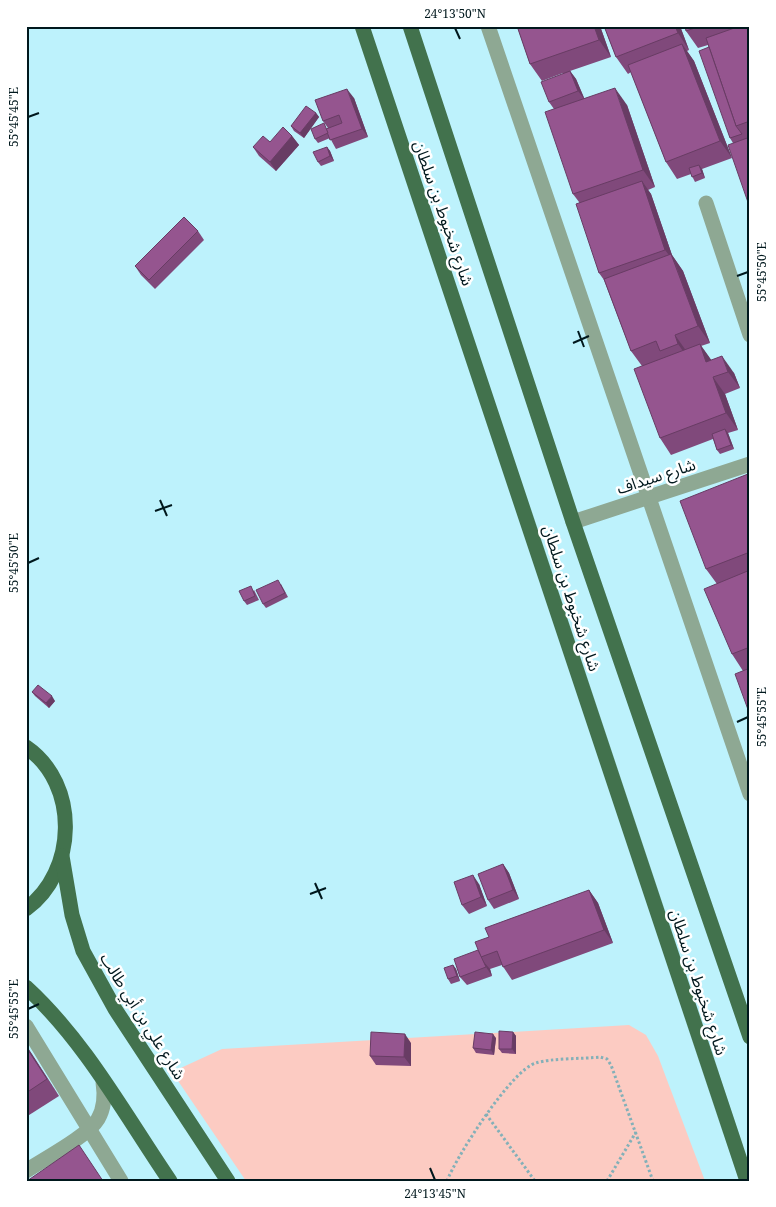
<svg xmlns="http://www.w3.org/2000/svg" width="776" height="1207" font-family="'Noto Serif','Noto Sans Arabic',serif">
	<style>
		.green { fill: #fccbc2 }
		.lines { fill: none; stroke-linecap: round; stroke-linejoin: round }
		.path { stroke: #83b0b8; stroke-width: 3; stroke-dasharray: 2.5 2.5; stroke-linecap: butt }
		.minor { stroke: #8ea893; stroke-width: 15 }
		.major { stroke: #42724d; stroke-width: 15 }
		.wall { fill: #80497b }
		.shaded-wall { fill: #683c64 }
		.building { fill: #95558f; stroke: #683c64 }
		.ticks { fill: none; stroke: #00181d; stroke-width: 2 }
		.labels { text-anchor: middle; stroke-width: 5; stroke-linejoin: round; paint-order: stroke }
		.street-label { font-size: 16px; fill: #00181d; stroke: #fff }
		.neatline { fill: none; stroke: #00181d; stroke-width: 2 }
		.ticks-label { font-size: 12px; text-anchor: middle; fill: #00181d }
	</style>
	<rect width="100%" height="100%" fill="#bdf2fc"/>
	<polygon class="green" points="629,1025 646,1035 658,1056 705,1181 246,1181 172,1072 222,1049"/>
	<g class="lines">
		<g class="path">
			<polyline points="486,1114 535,1181"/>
			<path d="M447 1181C456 1157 512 1069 536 1063 551 1058 583 1059 600 1057L607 1059 611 1065 653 1181"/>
			<polyline points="607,1181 636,1132"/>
		</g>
		<g class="minor">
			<polyline points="488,26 750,794"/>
			<polyline points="706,203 750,335"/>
			<polyline points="573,522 750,464"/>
			<polyline points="26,1026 121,1181"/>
			<path d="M26 1171C44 1159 88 1136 98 1119 105 1107 105 1095 103 1082"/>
		</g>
		<g class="major">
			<polyline points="362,26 747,1181"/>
			<polyline points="410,26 573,522 750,1037"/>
			<path d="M26 747C80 784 77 872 26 909"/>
			<polyline points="62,856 72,915 83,951 115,1009 228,1181"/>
			<path d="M26 987C85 1041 125 1115 170 1181"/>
		</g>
	</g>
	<g class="wall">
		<polygon points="517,26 600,26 611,57 570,71 576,79 584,98 627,105 655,187 648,190 651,194 672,255 683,271 710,343 701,346 711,360 734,373 740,388 725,394 738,430 728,433 734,449 720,454 717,450 713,439 671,455 660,438 642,366 631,351 604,280 599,273 579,202 573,194 554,109 549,102 563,73 542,81 530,64"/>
		<polygon points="604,26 680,26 689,50 687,51 694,61 732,158 702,169 705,178 695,182 691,174 677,179 666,162 631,72 628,74 616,57"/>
		<polygon points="685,26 750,26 750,208 733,143 730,138 708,45 698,48 686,31"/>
		<polygon points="354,98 368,137 336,149 330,138 318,143 315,139 328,128 323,121"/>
		<polygon points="316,113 319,117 304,138 294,131 291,126"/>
		<polygon points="292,136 299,145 276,171 259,156 253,147"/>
		<polygon points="327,147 330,151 334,161 321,166 318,162"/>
		<polygon points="198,231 204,240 155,289 141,275 135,266"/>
		<polygon points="750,476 750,715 743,671 732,654 717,584 706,569"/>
		<polygon points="281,584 288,597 266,608 263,604"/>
		<polygon points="254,590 259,600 247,605 244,601"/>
		<polygon points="32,692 55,701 49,708 35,696"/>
		<polygon points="503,864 509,873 519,899 494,909 488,900"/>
		<polygon points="479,884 487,906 469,914 462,905"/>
		<polygon points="589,890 598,903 613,943 512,980 502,965 490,969 492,976 467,985 460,977 489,937"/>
		<polygon points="453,965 456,969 460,981 451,984 448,979"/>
		<polygon points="513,1032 516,1036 516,1054 502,1053 499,1049"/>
		<polygon points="496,1038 494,1055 476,1053 473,1048"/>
		<polygon points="411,1043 411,1066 376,1065 370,1056"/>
		<polygon points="26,1045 59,1096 26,1117"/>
	</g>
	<g class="shaded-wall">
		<polygon points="594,26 600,26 611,57 599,40"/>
		<polygon points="675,26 680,26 689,50 678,33"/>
		<polygon points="682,44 694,61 732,158 720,141"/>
		<polygon points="570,71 576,79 585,100 578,91"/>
		<polygon points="615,88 627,105 655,187 643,170"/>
		<polygon points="347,89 354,98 368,137 362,129"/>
		<polygon points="316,113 319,117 304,138 300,133"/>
		<polygon points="292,136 299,145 276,171 270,162"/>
		<polygon points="327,147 330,151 334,161 330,156"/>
		<polygon points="699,165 702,169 705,178 702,173"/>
		<polygon points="642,181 651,194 672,255 683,271 710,343 698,326 675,263 665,250"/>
		<polygon points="675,335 687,352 690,361 678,344"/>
		<polygon points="700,344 712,361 706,362"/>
		<polygon points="722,356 734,373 740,388 728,372"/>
		<polygon points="713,377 725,394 738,430 726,413"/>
		<polygon points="725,429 728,433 734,449 731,445"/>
		<polygon points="52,696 55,701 49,708 46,703"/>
		<polygon points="503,864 509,873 519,899 513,890"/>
		<polygon points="473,875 479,884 487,906 481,897"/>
		<polygon points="589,890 598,903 613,943 604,930"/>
		<polygon points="483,961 490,969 492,976 486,967"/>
		<polygon points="453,965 456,969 460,981 457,976"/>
		<polygon points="513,1032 516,1036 516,1054 512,1049"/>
		<polygon points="405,1034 411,1043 411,1066 404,1057"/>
		<polygon points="493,1034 496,1038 494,1055 491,1050"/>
		<polygon points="26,1045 59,1096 26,1047"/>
	</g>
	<g class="building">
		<polygon points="517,26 594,26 599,40 530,64"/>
		<polygon points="604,26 675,26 678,33 616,57"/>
		<polygon points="685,26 701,26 686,31"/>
		<polygon points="740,26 750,26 750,121 736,126 706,38"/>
		<polygon points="682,44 720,141 666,162 628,65"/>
		<polygon points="709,47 736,126 742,134 730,138 699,51"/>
		<polygon points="570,71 578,91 549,102 541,82"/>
		<polygon points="615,88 643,170 573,194 545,112"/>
		<polygon points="347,89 362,129 330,140 326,129 342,123 339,115 323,121 315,100"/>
		<polygon points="306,106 316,113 300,133 291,126"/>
		<polygon points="324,123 328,133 315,139 311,129"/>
		<polygon points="283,127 292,136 270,162 253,147 263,136 270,142"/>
		<polygon points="750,137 750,208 728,145"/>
		<polygon points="327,147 330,156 318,162 313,152"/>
		<polygon points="699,165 702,173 692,177 689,168"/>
		<polygon points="642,181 665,250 599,273 576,204"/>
		<polygon points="184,217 198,231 149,280 135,266"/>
		<polygon points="671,254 698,326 675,335 678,344 660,351 656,341 631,351 604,279"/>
		<polygon points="700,344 706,362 722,356 728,372 713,377 726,413 660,438 634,369"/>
		<polygon points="725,429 731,445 717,450 712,434"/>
		<polygon points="748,474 750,478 750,552 706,569 680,501"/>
		<polygon points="750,570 750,647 732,654 704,589"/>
		<polygon points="278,580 285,593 263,604 256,590"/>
		<polygon points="251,586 255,596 244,601 239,591"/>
		<polygon points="750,668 750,715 735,674"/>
		<polygon points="38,685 52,696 46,703 32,692"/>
		<polygon points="503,864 513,890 488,900 478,874"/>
		<polygon points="473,875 481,897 462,905 454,882"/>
		<polygon points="589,890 604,930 503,967 497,951 481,957 475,942 489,937 485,928"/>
		<polygon points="478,950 486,967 460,977 454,959"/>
		<polygon points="453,965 457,976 448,979 444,968"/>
		<polygon points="499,1031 513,1032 512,1049 499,1049"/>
		<polygon points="371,1032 405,1034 404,1057 370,1056"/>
		<polygon points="475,1032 493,1034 491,1050 473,1048"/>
		<polygon points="26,1047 47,1079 26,1093"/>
		<polygon points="79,1145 103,1181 27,1181"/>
	</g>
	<path class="ticks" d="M455 28 460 39M28 117 39 113M737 276 748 272M578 331 584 347M573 343 589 336M160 500 167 516M155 511 172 505M28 563 39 558M737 722 748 717M315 883 322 899M310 894 326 888M28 1009 39 1004M430 1168 435 1180"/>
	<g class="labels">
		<g class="street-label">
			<text transform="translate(444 213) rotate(71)" y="6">شارع شخبوط بن سلطان</text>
			<text transform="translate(656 476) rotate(-18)" y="6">شارع سيداف</text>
			<text transform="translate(572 598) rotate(72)" y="6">شارع شخبوط بن سلطان</text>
			<text transform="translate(699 982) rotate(72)" y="6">شارع شخبوط بن سلطان</text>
			<text transform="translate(143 1016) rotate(58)" y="6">شارع علي بن أبي طالب</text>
		</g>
	</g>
	<rect width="776" height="1207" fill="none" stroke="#ffffff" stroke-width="55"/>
	<rect x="28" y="28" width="720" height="1152" class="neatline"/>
	<g class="ticks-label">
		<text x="455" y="18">24°13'50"N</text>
		<text transform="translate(14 117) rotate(-90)" y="4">55°45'45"E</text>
		<text transform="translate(762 272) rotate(-90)" y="4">55°45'50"E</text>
		<text transform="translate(14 563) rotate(-90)" y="4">55°45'50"E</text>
		<text transform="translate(762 717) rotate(-90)" y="4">55°45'55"E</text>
		<text transform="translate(14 1009) rotate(-90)" y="4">55°45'55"E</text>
		<text x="435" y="1198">24°13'45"N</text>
	</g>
</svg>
